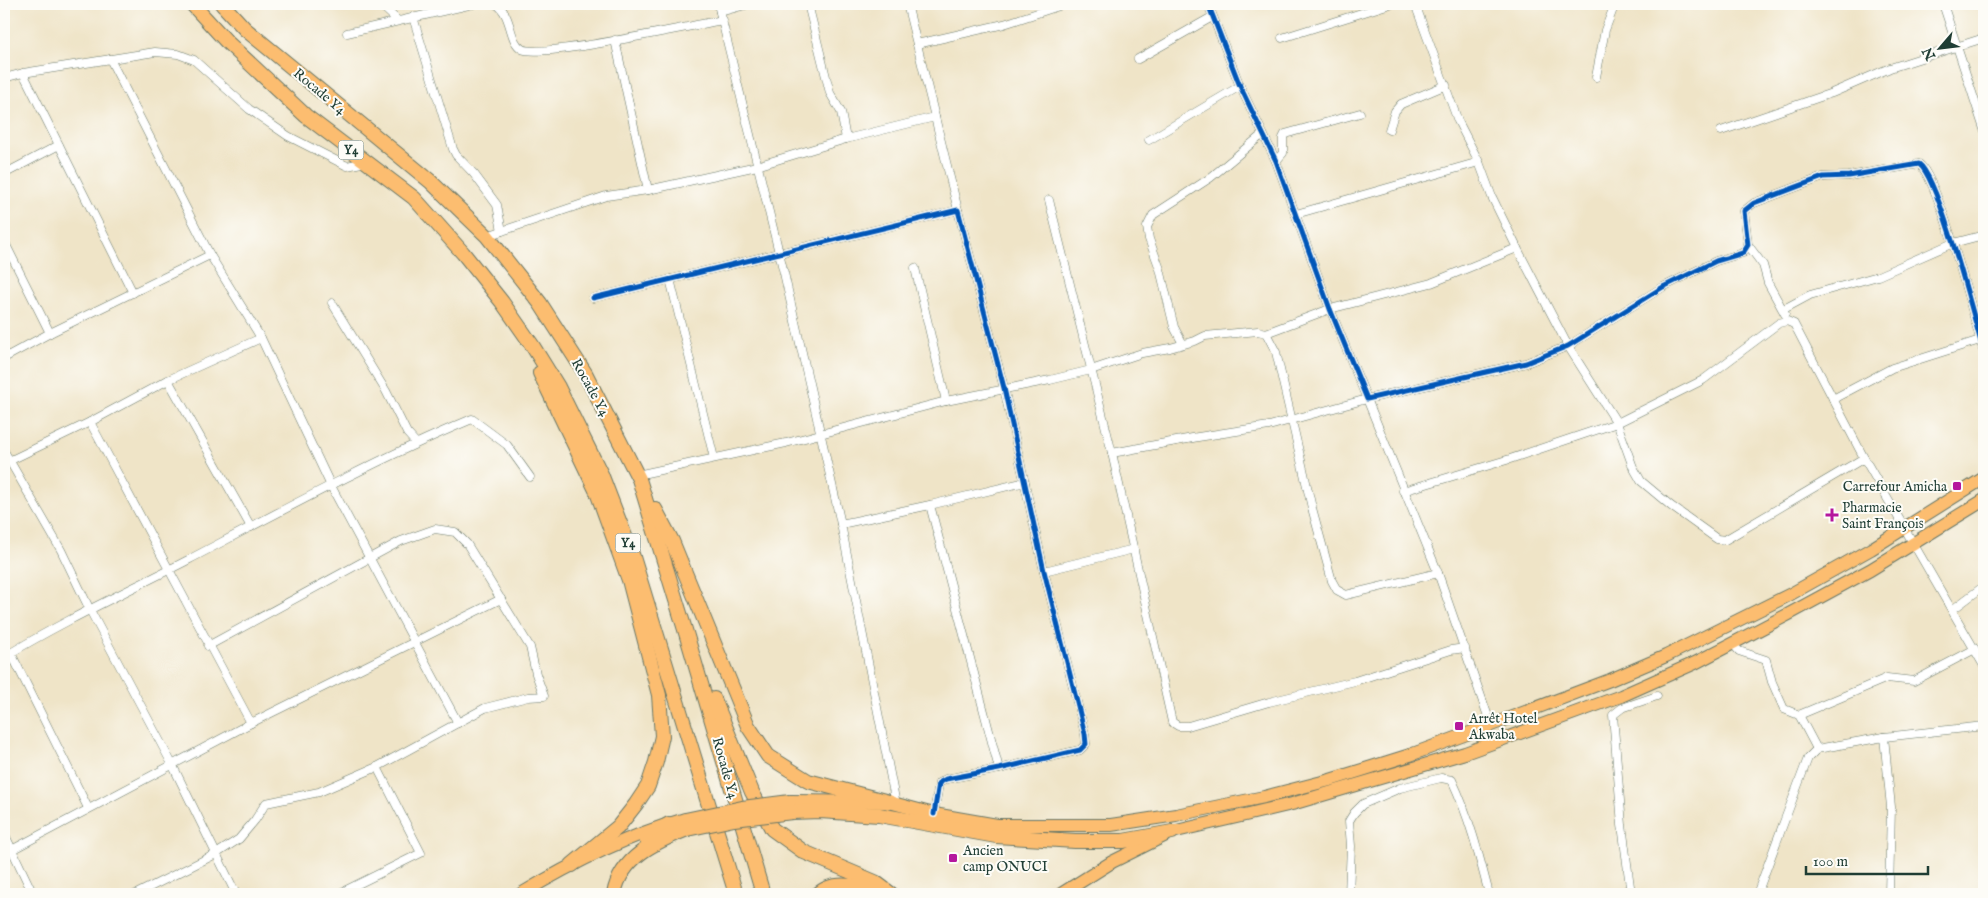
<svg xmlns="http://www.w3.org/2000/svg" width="1988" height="898" font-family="'IM FELL English',serif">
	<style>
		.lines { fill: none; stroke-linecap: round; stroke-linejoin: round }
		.street-casing { stroke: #687767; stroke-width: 9 }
		.primary-casing { stroke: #687767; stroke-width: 14 }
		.highway-casing { stroke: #687767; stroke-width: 16 }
		.street { stroke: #fff; stroke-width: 8 }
		.primary { stroke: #fcbd6f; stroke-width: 12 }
		.highway { stroke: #fcbd6f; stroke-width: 14 }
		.primary-bridge-casing { stroke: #687767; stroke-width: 14; stroke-linecap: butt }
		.highway-bridge-casing { stroke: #687767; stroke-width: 16; stroke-linecap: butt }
		.primary-bridge { stroke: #fcbd6f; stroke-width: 12 }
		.highway-bridge { stroke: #fcbd6f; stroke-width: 14 }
		.cycleway-casing { stroke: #fdfcf7; stroke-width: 8 }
		.cycleway { stroke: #0057b8; stroke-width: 5 }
		.poi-dot { fill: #b5179e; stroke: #fdfcf7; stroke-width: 2 }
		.labels { text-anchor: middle; stroke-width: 4; stroke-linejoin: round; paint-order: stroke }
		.shield { fill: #fdfcf7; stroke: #62766e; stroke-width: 1 }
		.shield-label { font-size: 12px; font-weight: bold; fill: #1f3d34 }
		.street-label { font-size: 14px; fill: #1f3d34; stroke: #fdfcf7 }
		.poi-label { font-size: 14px; fill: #1f3d34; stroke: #fdfcf7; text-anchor: start }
	</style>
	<rect width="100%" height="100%" fill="#fdfcf7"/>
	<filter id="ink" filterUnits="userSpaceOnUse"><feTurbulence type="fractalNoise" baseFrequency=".02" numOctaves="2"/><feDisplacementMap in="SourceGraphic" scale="10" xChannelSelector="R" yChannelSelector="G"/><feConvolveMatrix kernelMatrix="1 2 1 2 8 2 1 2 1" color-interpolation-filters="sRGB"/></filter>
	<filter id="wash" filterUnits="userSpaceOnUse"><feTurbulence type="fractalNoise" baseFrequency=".0096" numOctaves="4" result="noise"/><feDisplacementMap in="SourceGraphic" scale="20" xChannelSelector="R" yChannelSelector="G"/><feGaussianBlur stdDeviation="1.12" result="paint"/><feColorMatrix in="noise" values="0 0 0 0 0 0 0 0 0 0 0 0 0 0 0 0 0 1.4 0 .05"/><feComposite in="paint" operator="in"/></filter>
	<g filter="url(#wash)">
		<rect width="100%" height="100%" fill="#efe4c7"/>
	</g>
	<g filter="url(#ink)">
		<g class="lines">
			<g class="street-casing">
				<g id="street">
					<polyline points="380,4 397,20"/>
					<path d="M496 4C513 15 508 41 522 49 540 59 693 25 723 20"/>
					<polyline points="718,4 784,273 841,524 896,804"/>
					<polyline points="808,4 830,93 841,112 846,139"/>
					<polyline points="907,4 958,210"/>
					<path d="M1208 4 1240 86 1276 161 1330 309 1367 399 1526 363 1568 346 1663 287 1716 261 1743 253 1748 245 1744 211 1754 203 1823 177 1849 176 1919 164C1939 178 1975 322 1984 353"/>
					<polyline points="1415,4 1458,121 1479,162 1492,197 1517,248 1568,346 1617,423 1633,467 1641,481 1671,506 1717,539 1725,540 1864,458"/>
					<polyline points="1943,4 1984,129"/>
					<polyline points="720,12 749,4"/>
					<polyline points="413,17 453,149 456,155 474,174 497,205 502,231"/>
					<polyline points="347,33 473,4"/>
					<polyline points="1282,38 1390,4"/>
					<polyline points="615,40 648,190 757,166 846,139 935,117"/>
					<polyline points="917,44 1004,24 1065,4"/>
					<polyline points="110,59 210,255 261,338 331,486 458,723"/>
					<polyline points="1138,59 1212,17"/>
					<polyline points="23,73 133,293"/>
					<polyline points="1596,77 1605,30 1615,4"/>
					<polyline points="4,78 23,73 155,52 178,54 194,60 249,109 288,136 347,166 366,162"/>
					<polyline points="1389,130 1395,111 1401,104 1446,85"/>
					<polyline points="1721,131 1832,93 1890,68 1984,38"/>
					<polyline points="1149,140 1240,86"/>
					<polyline points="1276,161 1283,153 1283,138 1285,134 1360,113"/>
					<polyline points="4,174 59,145"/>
					<polyline points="1049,200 1112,453 1172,722 1178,726 1188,726 1269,702 1355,681 1451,650 1465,648"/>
					<polyline points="1296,214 1479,162"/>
					<polyline points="487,236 606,196 648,190"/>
					<polyline points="4,241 50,333"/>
					<polyline points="1748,245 1763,265 1768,283 1785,314"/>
					<polyline points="915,268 946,401"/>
					<polyline points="670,279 714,458"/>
					<polyline points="593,298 958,210 1004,388 1044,571 1085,734 1086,744 1080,750 999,769 946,779 939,783 934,814"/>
					<polyline points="332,303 386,391 407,433 416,443"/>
					<polyline points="1784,309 1810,295 1878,276 1953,243 1984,235"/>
					<polyline points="1266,333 1330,309 1431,283 1517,248"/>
					<polyline points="1183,344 1174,327 1160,269 1149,239 1147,227 1153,215 1210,178 1263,134"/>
					<polyline points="4,358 50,333 210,255"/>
					<polyline points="168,380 251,527"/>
					<polyline points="1833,399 1892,368 1980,340"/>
					<polyline points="90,422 251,723"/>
					<polyline points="4,451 61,550 90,610 172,764 236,894"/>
					<polyline points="1112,453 1198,437 1269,426 1367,399 1438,573 1491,725"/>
					<polyline points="9,461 90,422 168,380 261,338"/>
					<polyline points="637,475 786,443 946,401 1050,380 1091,370 1142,353 1170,348 1195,341 1205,336 1258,331 1266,333 1276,352 1312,508 1332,581 1337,590 1346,595 1438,573"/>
					<polyline points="1403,491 1510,459 1617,423 1703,380 1779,323 1787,321 1794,324 1864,458 1984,666"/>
					<polyline points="841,524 930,505"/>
					<polyline points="1044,571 1134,549"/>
					<polyline points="1952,610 1984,586"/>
					<polyline points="1733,644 1739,651 1766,660 1772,682 1784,709 1799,715 1817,749 1884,737 1984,726"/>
					<polyline points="11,653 88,808"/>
					<path d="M4 657C63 621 126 592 188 560 281 511 375 460 472 419L507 445 530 477"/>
					<polyline points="1799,715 1887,678 1914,681 1975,649"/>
					<polyline points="1884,737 1891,807 1889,894"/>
					<polyline points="999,769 930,505 1025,482"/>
					<polyline points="4,833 33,894"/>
					<polyline points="4,854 251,723 501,599"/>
					<polyline points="342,892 421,853 377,767"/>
					<polyline points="136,894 216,854 239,839 255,820 266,803 319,792 377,767 485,708 528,697 544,696 536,674 530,647 467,544 455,532 435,529 401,541 208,646"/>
					<path d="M1349 894 1351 846 1349 821 1354 813 1363 804 1400 788 1441 778 1452 780C1469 816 1479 855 1489 894"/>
					<polyline points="1618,894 1631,889"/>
					<polyline points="1631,894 1622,825 1613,715 1622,708 1657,696"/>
					<polyline points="1757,894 1808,758 1817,749"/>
				</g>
			</g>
			<g class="primary-casing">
				<g id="primary">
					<polyline points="790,801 889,802 934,814 997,825 1111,825 1176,815 1264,797 1330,780 1410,755 1491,725 1610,680 1666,656 1789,595 1871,549 1984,478"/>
					<path d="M521 894C572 863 627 836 685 819"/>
					<polyline points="1061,894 1112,862 1172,832 1292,804 1465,753 1621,696 1695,663 1789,614 1870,570 1984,500"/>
				</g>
			</g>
			<g class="highway-casing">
				<g id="highway">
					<polyline points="192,4 227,42 306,116 414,198 463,253 502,302 532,345 558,387 601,474 633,557 736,894"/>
					<polyline points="222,4 245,29 430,181 487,236 540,303 585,373 639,479 686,633 763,894"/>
					<polyline points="540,373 597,492 629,580 659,695 662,736 656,762 648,786 636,804 618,827 572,865"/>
					<polyline points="655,509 672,541 748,726 768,756 808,781 889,802"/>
					<polyline points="714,699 752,792 772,829 804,852 875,882 891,894"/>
					<polyline points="792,812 820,811 879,815 996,836 1075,841 1123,841 1172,832"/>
					<polyline points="646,839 669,824"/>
					<path d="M614 894C621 857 655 842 687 829"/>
					<path d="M818 894C821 892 824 889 828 888 841 883 866 886 877 894"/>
				</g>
			</g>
			<use href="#street" class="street"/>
			<use href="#primary" class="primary"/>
			<use href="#highway" class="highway"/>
			<g class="primary-bridge-casing">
				<polyline id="primary-bridge" points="685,819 742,807 790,801"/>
			</g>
			<g class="highway-bridge-casing">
				<polyline id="highway-bridge" points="687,829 734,819 792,812"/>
			</g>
			<use href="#primary-bridge" class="primary-bridge"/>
			<use href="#highway-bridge" class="highway-bridge"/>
			<g class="cycleway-casing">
				<g id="cycleway">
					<path d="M1208 4 1240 86 1276 161 1330 309 1367 399 1526 363 1568 346 1663 287 1716 261 1743 253 1748 245 1744 211 1754 203 1823 177 1849 176 1919 164C1939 178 1975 322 1984 353"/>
					<polyline points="593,298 958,210 1004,388 1044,571 1085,734 1086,744 1080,750 999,769 946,779 939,783 934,814"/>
				</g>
			</g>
			<use href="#cycleway" class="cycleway"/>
		</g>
	</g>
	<g class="poi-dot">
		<rect x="1952" y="481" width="10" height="10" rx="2.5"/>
		<path d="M1829.5 507.5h5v5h5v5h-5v5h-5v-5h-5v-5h5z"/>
		<rect x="1454" y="721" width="10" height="10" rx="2.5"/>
		<rect x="948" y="853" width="10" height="10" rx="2.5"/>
	</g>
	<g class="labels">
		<g class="shield">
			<rect x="338.5" y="140.5" width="25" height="19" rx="4"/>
			<rect x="615.5" y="533.5" width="25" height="19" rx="4"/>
		</g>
		<g class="shield-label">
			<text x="351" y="154">Y4</text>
			<text x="628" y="547">Y4</text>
		</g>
		<g class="street-label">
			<text transform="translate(320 91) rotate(40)" y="5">Rocade Y4</text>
			<text transform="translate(591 387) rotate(61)" y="5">Rocade Y4</text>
			<text transform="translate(726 768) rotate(74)" y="5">Rocade Y4</text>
		</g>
		<g class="poi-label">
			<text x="1947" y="491" text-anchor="end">Carrefour Amicha</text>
			<text x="1842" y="512">Pharmacie<tspan x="1842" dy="16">Saint François</tspan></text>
			<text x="1469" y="723">Arrêt Hotel<tspan x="1469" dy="16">Akwaba</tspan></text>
			<text x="963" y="855">Ancien<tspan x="963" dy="16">camp ONUCI</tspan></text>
		</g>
	</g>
	<rect width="1988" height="898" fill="none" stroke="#fdfcf7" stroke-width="20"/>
	<g transform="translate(1940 48) rotate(242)" stroke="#fdfcf7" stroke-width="4" paint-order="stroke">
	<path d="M0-4L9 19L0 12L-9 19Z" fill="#1f3d34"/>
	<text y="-8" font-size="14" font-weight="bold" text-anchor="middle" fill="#1f3d34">N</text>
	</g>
	<path d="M1806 866v8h122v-8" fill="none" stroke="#1f3d34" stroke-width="2.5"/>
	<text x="1813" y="866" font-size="15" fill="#1f3d34" stroke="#fdfcf7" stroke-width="4" paint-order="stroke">100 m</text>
</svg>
